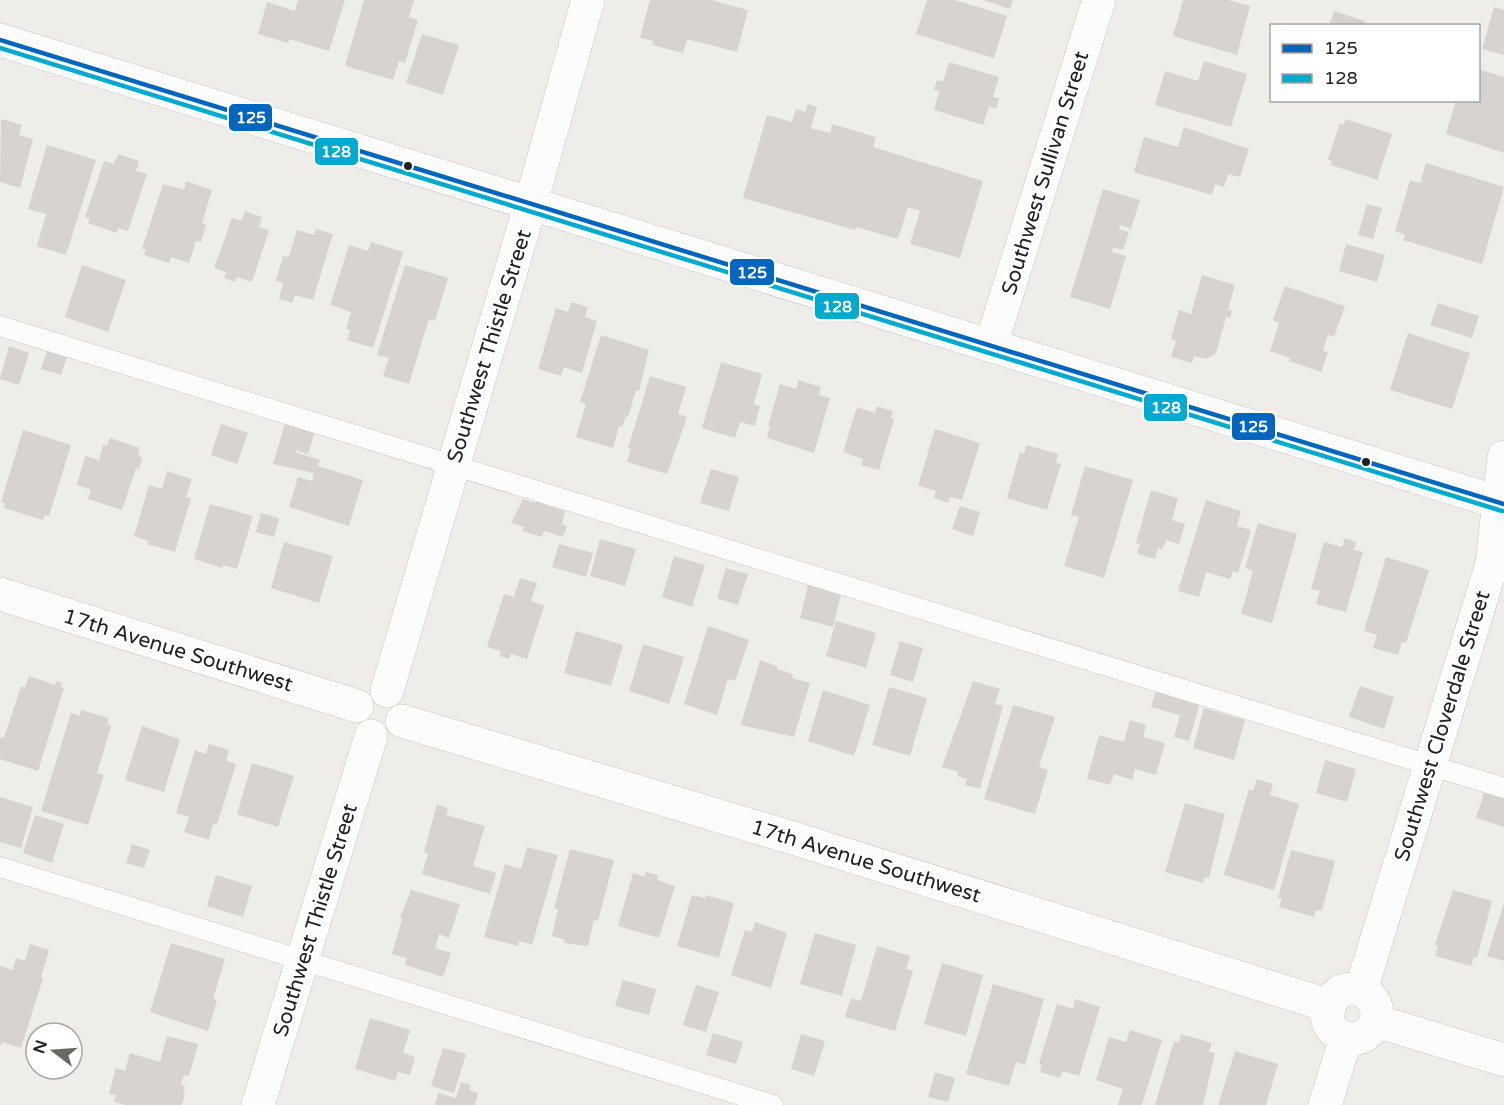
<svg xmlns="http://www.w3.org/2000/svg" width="1504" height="1105" font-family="'Varela Round',sans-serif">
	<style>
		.building { fill: #d6d3d1 }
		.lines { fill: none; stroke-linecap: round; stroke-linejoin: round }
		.service-casing { stroke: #c8c7c6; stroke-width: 21 }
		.minor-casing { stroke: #c8c7c6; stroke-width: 34 }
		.tertiary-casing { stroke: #c8c7c6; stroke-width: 34 }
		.service { stroke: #fdfcfc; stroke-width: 20 }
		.minor { stroke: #fdfcfc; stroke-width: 33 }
		.tertiary { stroke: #fdfcfc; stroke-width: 33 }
		.bus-1-casing { stroke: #fff; stroke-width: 9 }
		.bus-2-casing { stroke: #fff; stroke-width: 9 }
		.bus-1 { stroke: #0065bd; stroke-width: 4.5 }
		.bus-2 { stroke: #00a9ce; stroke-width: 4.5 }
		.bus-dot { fill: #212121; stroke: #fff; stroke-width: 2 }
		.labels { text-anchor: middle; stroke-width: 4.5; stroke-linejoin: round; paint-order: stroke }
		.street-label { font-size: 21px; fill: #212121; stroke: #fff }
		.line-badge { stroke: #fff; stroke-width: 2 }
		.badge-label { font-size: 16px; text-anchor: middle; font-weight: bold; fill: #fff }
	</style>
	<rect width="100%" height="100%" fill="#efedea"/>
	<g class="building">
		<polygon points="298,0 345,0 329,51 289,39 288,43 258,34 267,2 295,11"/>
		<polygon points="364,0 414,0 409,17 418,20 405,63 399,61 393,80 345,66"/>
		<polygon points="650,0 711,0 748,10 737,52 687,39 683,53 652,45 653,41 640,38"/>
		<polygon points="927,0 955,0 1007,16 994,58 916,34"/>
		<polygon points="983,0 1013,0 1010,9"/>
		<polygon points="1183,0 1228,0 1250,6 1237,55 1173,36"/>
		<polygon points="1494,7 1504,10 1504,55 1482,49"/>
		<polygon points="1334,11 1365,21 1364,26 1329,26"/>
		<polygon points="422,34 459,45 443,95 406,83"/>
		<polygon points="1204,61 1247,74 1231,127 1155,105 1165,71 1198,81"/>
		<polygon points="949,62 999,77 993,97 999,98 996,109 989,107 983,125 934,110 939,91 934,90 937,80 943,82"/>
		<polygon points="1478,69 1504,77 1504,153 1446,134 1456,100 1478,100"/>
		<polygon points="808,104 817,107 811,128 830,133 832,124 876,137 873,147 983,181 960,258 910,244 920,211 908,207 898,239 856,227 855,230 743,198 767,115 792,122 796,109 805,112"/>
		<polygon points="1,119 22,125 19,135 33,139 20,188 0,182"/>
		<polygon points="1345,119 1392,134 1377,180 1331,165 1332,161 1328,159 1340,123 1344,125"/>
		<polygon points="1184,127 1249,149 1240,177 1228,174 1224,187 1215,184 1212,195 1134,172 1144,137 1178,147"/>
		<polygon points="47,145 96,160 66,255 37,246 46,214 28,209"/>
		<polygon points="118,154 139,161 136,171 147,174 128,231 118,228 117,233 88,223 90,219 85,217 104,161 114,164"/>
		<polygon points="1426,163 1504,187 1482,264 1403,240 1405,235 1395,231 1410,180 1420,183"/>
		<polygon points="186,181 212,190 202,223 206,225 201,242 196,241 189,263 171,257 169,263 144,255 146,250 142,249 163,184 184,190"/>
		<polygon points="1103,189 1140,200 1131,229 1120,225 1119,229 1129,232 1123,250 1113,247 1112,252 1126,256 1110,309 1070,297"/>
		<polygon points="1367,204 1382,208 1373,239 1358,235"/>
		<polygon points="245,211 262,217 259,227 269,230 252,282 237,277 235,282 224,278 226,272 214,268 232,218 241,221"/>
		<polygon points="316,229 333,234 313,300 295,295 292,303 279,299 283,283 276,280 283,256 289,257 297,230 314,235"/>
		<polygon points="371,242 403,252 373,348 347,340 350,330 346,329 351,312 330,305 349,245 368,251"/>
		<polygon points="1346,244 1385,255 1377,282 1339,271"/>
		<polygon points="82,265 126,280 108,332 65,317"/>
		<polygon points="405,265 448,278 435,321 429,319 409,384 383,376 389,358 377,355"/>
		<polygon points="1202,275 1235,285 1228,310 1232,311 1230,318 1226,317 1216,353 1206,359 1194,356 1192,363 1171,357 1176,341 1171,339 1179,310 1191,314"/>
		<polygon points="1285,286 1345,306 1334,337 1328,335 1323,351 1328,352 1321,372 1289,361 1290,358 1270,351 1279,323 1273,320"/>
		<polygon points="571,302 588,307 585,317 597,321 582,373 564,367 561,376 538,369 556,308 568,312"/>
		<polygon points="1438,303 1479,316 1472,338 1430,325"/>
		<polygon points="1408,333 1470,353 1452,409 1390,390"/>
		<polygon points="601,335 649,350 639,391 636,390 628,417 626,416 622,427 619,426 613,448 576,437 586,404 580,402"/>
		<polygon points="9,346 29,353 19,385 0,379"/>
		<polygon points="48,348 68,354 61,375 41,369"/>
		<polygon points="721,362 762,374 754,404 760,406 755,426 740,422 735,438 702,428"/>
		<polygon points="650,376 686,387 678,414 687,417 667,474 627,462 631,449 628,448"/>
		<polygon points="799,380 821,387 819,395 830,398 814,453 767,438 770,426 768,425 780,384 796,389"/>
		<polygon points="877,406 893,411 891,418 894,419 879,470 861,465 863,459 843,452 857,407 875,413"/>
		<polygon points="287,417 316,427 308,454 296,450 295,452 320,460 318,466 363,480 349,526 289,507 298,477 312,481 314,473 273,464"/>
		<polygon points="221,424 248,433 237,464 211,455"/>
		<polygon points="935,429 980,443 962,500 950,497 948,503 934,498 936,491 918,486"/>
		<polygon points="23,430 71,445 49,516 45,515 43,520 4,508 5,503 1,502"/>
		<polygon points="110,438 140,448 138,454 142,459 139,469 136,468 122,510 88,499 91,490 77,485 85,456 99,460 103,445 107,446"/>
		<polygon points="1026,445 1058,454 1056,463 1061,464 1047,510 1007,498 1020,452 1024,454"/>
		<polygon points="1085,466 1133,480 1104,578 1064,566 1079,517 1071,515"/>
		<polygon points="711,469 739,477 729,511 700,503"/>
		<polygon points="167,471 192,479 186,497 191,498 175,552 147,544 148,541 134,536 149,485 162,489"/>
		<polygon points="1151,490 1178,498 1172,520 1185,524 1179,544 1166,540 1162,550 1158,548 1155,559 1137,554 1140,544 1136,543"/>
		<polygon points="523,499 536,503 537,499 546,502 545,505 565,511 562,524 567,526 563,537 544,531 542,537 522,531 524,527 511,523"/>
		<polygon points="1206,500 1241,511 1237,526 1251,530 1238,573 1233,571 1230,579 1206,572 1199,597 1178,591"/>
		<polygon points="210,504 253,516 237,569 223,565 222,568 194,559"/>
		<polygon points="960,506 980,512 973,536 952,529"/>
		<polygon points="261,513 279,518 274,537 256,532"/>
		<polygon points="1258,523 1297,534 1272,623 1241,614 1253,571 1245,568"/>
		<polygon points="1345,538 1356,542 1354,550 1363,552 1346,612 1316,604 1320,591 1311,589 1324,542 1342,547"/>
		<polygon points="600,539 636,549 625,586 590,576"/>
		<polygon points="284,542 333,556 319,603 271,588"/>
		<polygon points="559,544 593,553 586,577 552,567"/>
		<polygon points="674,556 705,565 692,607 662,597"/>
		<polygon points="1386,557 1429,570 1406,643 1402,642 1398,655 1373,648 1377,635 1364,631"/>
		<polygon points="726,568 748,574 738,605 717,598"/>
		<polygon points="520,578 537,583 531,601 544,606 527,659 511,654 509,659 500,656 501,651 487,647 504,594 514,597"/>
		<polygon points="809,581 842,590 833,627 800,618"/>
		<polygon points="836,621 876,633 866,668 826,656"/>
		<polygon points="708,626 749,640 735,681 728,679 717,715 684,704"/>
		<polygon points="576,631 623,645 611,686 564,673"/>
		<polygon points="900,641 923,648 913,682 890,675"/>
		<polygon points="643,644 684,657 669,704 629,691"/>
		<polygon points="760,660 777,666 777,669 793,674 792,678 810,683 794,737 741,725"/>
		<polygon points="29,676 55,685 56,681 62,683 61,687 64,688 38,771 0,759 0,737 4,738 21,686 25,688"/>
		<polygon points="973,681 1000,689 995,704 1003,706 980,789 965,785 967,779 957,776 958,772 942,767"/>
		<polygon points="1360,686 1394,697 1384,729 1349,717"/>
		<polygon points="889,687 927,698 910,756 872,745"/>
		<polygon points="1157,687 1201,700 1189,741 1174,737 1180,715 1151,707"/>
		<polygon points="823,690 870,705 854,756 808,741"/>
		<polygon points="1013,705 1055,717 1039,767 1048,770 1035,814 984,799"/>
		<polygon points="1204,708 1245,720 1234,760 1193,748"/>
		<polygon points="81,710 109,718 107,724 111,726 97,773 104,775 88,825 41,811 71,713 80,716"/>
		<polygon points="1130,720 1146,725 1143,737 1165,743 1156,775 1135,769 1132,780 1114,774 1110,785 1087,779 1099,735 1124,742"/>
		<polygon points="142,726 180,739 164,792 125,780"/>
		<polygon points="209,744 229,750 226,761 236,764 217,825 213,824 209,840 184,832 189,817 176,813 195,750 206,754"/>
		<polygon points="1325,760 1356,769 1347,802 1316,793"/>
		<polygon points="252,763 294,776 278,827 237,814"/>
		<polygon points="1257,779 1273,784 1270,795 1299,804 1274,890 1224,875 1249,789 1253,791"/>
		<polygon points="1485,790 1504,796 1504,827 1476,818"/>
		<polygon points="0,797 33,807 21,848 0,842"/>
		<polygon points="1185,803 1225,814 1209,878 1204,877 1203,883 1165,872"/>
		<polygon points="437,804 448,808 446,815 485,826 473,866 496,873 490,894 422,874 428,854 424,852"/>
		<polygon points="35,815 64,824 52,863 23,853"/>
		<polygon points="132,844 150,850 144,868 126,863"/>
		<polygon points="527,847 558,855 532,945 519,941 518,946 484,937 505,864 521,869"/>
		<polygon points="570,849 614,860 598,921 594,920 588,946 564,943 565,940 552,936 558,909 554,909"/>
		<polygon points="1291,850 1335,861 1322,911 1316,910 1314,917 1279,907 1282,899 1278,898"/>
		<polygon points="646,872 658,875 657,880 675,886 659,938 618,926 633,873 645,877"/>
		<polygon points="216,875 252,886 243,917 207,906"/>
		<polygon points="411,890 460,904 449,938 439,934 435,948 451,953 443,977 405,965 407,958 392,954 402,919 400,918"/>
		<polygon points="1453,890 1492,901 1477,958 1474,957 1471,966 1435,956 1438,946 1435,945"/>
		<polygon points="692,895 705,898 706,895 734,903 719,958 677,946"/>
		<polygon points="1504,903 1504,961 1487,956"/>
		<polygon points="755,922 787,933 771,988 731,975 745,930 752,932"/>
		<polygon points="815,933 856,945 842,996 800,984"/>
		<polygon points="171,943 225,959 213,999 217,1000 208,1031 150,1012"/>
		<polygon points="30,944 49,950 41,978 43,978 21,1048 2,1042 0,1046 0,966 13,970 16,958 25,961"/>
		<polygon points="877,946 910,956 906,969 913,971 895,1031 845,1017 851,998 861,1001"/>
		<polygon points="942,963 983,975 966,1036 924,1024"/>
		<polygon points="623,980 656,989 649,1015 615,1006"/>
		<polygon points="993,984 1044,999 1025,1065 1016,1062 1009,1086 966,1074"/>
		<polygon points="696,985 719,992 706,1032 683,1025"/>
		<polygon points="1075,999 1100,1007 1079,1076 1063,1071 1060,1078 1040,1072 1042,1065 1039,1064 1057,1004 1073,1009"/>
		<polygon points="370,1018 410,1030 403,1053 415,1057 410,1075 398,1072 395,1081 355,1069"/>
		<polygon points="1130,1030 1162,1040 1142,1105 1118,1105 1123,1089 1096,1080 1109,1037 1126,1042"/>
		<polygon points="713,1033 743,1042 736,1064 706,1055"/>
		<polygon points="801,1034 825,1041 814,1076 791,1069"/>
		<polygon points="1181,1034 1212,1043 1209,1052 1215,1053 1203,1105 1155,1105 1174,1041 1179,1043"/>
		<polygon points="167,1036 198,1044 189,1076 184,1075 181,1085 185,1086 183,1093 185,1093 182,1105 125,1105 114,1102 116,1095 109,1094 116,1068 125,1071 130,1053 160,1062"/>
		<polygon points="443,1048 466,1054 454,1093 431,1086"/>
		<polygon points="1235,1051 1278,1064 1266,1105 1218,1105"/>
		<polygon points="935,1072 955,1078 948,1102 928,1097"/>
		<polygon points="461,1082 471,1085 469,1090 478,1093 475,1105 435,1105 438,1093 456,1098"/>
	</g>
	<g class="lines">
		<g class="service-casing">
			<g id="service">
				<polyline points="0,326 1504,788"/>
				<polyline points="0,867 773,1105"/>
			</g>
		</g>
		<g class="minor-casing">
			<g id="minor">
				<polyline points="991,345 1099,0"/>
				<polyline points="0,594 357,706"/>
				<polyline points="387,691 531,203 588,0"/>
				<polyline points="402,721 796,839 1330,1006"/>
				<circle cx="1352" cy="1014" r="25"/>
				<polyline points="1361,990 1492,564 1504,457"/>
				<polyline points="1376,1021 1504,1060"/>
				<polyline points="258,1105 371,736"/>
				<polyline points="1325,1105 1346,1038"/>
			</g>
		</g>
		<g class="tertiary-casing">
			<polyline id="tertiary" points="0,40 1504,504"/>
		</g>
		<use href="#service" class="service"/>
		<use href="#minor" class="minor"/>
		<use href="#tertiary" class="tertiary"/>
		<g class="bus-1-casing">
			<polyline id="bus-1" points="0,40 1504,504"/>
		</g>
		<g class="bus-2-casing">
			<polyline id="bus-2" points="0,48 1502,511"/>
		</g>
		<use href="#bus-1" class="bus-1"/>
		<use href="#bus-2" class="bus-2"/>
	</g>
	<g class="bus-dot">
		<circle cx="408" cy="166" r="5"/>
		<circle cx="1366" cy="462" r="5"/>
	</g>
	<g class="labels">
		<g class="street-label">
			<text transform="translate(1045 173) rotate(-73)" y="7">Southwest Sullivan Street</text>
			<text transform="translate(489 346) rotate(-73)" y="7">Southwest Thistle Street</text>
			<text transform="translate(178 650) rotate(17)" y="7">17th Avenue Southwest</text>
			<text transform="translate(1442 726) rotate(-73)" y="7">Southwest Cloverdale Street</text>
			<text transform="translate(866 861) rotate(17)" y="7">17th Avenue Southwest</text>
			<text transform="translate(315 920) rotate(-73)" y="7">Southwest Thistle Street</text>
		</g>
	</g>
	<g class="line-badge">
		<rect x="228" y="103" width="45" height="29" rx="6" fill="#0065bd"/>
		<rect x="314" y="137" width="45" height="29" rx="6" fill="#00a9ce"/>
		<rect x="729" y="258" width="46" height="28" rx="6" fill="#0065bd"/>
		<rect x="814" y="292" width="46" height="28" rx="6" fill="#00a9ce"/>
		<rect x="1143" y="393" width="45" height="29" rx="6" fill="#00a9ce"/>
		<rect x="1231" y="412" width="45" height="29" rx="6" fill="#0065bd"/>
	</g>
	<g class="badge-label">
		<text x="251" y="123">125</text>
		<text x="336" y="157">128</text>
		<text x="752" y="278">125</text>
		<text x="837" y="312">128</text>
		<text x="1166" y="413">128</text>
		<text x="1253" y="432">125</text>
	</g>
	<rect x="1270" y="24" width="210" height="78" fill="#ffffff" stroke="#a6a6a6" stroke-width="1.5"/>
	<rect x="1282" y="44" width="30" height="9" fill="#0065bd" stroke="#a6a6a6" stroke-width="1.5"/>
	<text x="1324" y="54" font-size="18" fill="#212121">125</text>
	<rect x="1282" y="74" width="30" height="9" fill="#00a9ce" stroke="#a6a6a6" stroke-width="1.5"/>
	<text x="1324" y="84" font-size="18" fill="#212121">128</text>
	<g transform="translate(54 1051) rotate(287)"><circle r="28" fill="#ffffff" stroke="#a6a6a6" stroke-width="1.5"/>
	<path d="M0-4.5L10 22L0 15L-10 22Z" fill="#696867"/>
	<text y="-9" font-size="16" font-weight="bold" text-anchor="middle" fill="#212121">N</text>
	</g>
</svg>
